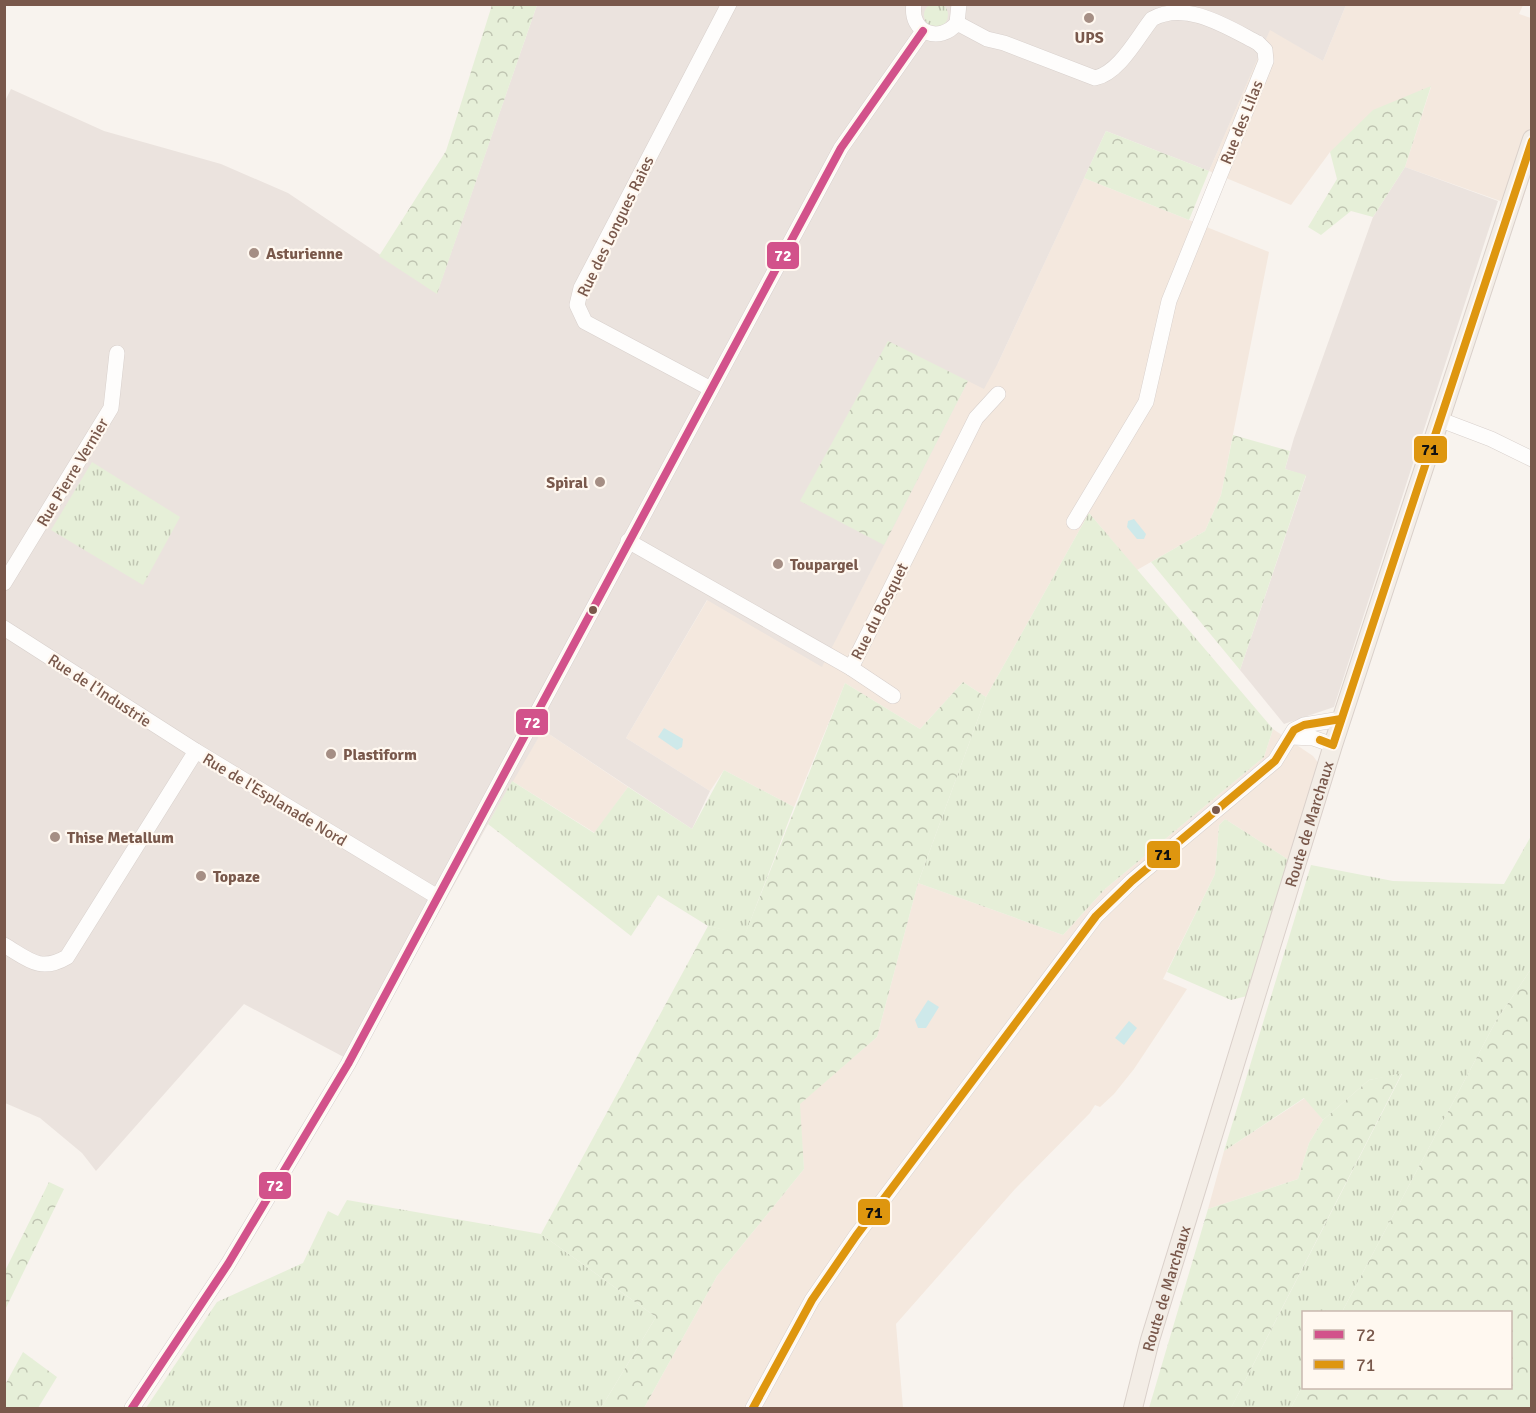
<svg xmlns="http://www.w3.org/2000/svg" width="1536" height="1413" font-family="Signika,sans-serif">
	<style>
		.residential { fill: #f4e8de }
		.industrial { fill: #ebe3de }
		.grass { fill: url(#grass-tufts) }
		.forest { fill: url(#forest-crowns) }
		.water { fill: #cee9ea }
		.lines { fill: none; stroke-linecap: round; stroke-linejoin: round }
		.minor-casing { stroke: #d8d0cc; stroke-width: 16 }
		.major-casing { stroke: #dad0ca; stroke-width: 20 }
		.minor { stroke: #fefdfc; stroke-width: 15 }
		.major { stroke: #f3ede6; stroke-width: 18 }
		.bus-1-casing { stroke: #fff8f0; stroke-width: 12 }
		.bus-2-casing { stroke: #fff8f0; stroke-width: 12 }
		.bus-1 { stroke: #d2528b; stroke-width: 8 }
		.bus-2 { stroke: #de960f; stroke-width: 8 }
		.poi-dot { fill: #a58e84; stroke: #fff8f0; stroke-width: 2 }
		.bus-dot { fill: #79584b; stroke: #fff8f0; stroke-width: 2 }
		.labels { text-anchor: middle; stroke-width: 4.5; stroke-linejoin: round; paint-order: stroke }
		.poi-label { font-size: 16px; font-weight: bold; fill: #79584b; stroke: #fff8f0; text-anchor: start }
		.street-label { font-size: 16px; fill: #79584b; stroke: #fff8f0 }
		.line-badge { stroke: #fff8f0; stroke-width: 2 }
		.badge-label { font-size: 16px; text-anchor: middle; font-weight: bold; fill: #fff }
		.pale-badge-label { font-size: 16px; text-anchor: middle; font-weight: bold; fill: #111 }
	</style>
	<defs>
		<pattern id="grass-tufts" width="24" height="20" patternUnits="userSpaceOnUse" patternTransform="scale(1.5)"><rect width="24" height="20" fill="#e6efd8"/><path d="M3 7l-1-3M5 7V3M7 7l1-3M15 17l-1-3M17 17v-4M19 17l1-3" fill="none" stroke="#bfc4b1"/></pattern>
		<pattern id="forest-crowns" width="20" height="18" patternUnits="userSpaceOnUse" patternTransform="scale(1.5)"><rect width="20" height="18" fill="#e6efd8"/><path d="M2 6a3 3 0 1 1 6 0M12 15a3 3 0 1 1 6 0" fill="none" stroke="#bfc4b1"/></pattern>
	</defs>
	<rect width="100%" height="100%" fill="#f8f3ee"/>
	<g class="residential">
		<polygon points="1431,4 1523,5 1519,14 1531,18 1531,174 1520,208 1405,167 1431,87 1330,152 1291,205 1209,171 1270,29 1323,61 1346,5"/>
		<polygon points="1084,178 1269,252 1221,495 1205,531 1137,570 1089,513 986,697 963,682 920,729 845,683 794,807 724,770 710,791 626,738 708,599 822,666 968,381 998,363"/>
		<polygon points="1273,729 1313,756 1319,764 1289,860 1225,819 1219,825 1215,874 1163,979 1187,989 1134,1069 1114,1094 1100,1107 1095,1105 1090,1113 1015,1189 896,1324 903,1408 644,1408 717,1276 804,1169 799,1104 877,1037 918,883 1063,935 1105,889 1264,757"/>
		<polygon points="543,730 628,787 595,833 512,781"/>
		<polygon points="1305,1098 1323,1120 1309,1143 1298,1179 1208,1209 1224,1151"/>
	</g>
	<g class="industrial">
		<polygon points="537,5 1346,5 1323,61 1270,30 1209,171 1106,131 998,363 984,389 968,381 822,667 707,600 626,738 710,791 692,829 543,730 488,824 355,1063 244,1004 96,1171 82,1153 40,1118 5,1103 4,103 11,89 104,131 221,164 288,193 437,293"/>
		<polygon points="1405,167 1498,201 1334,707 1284,724 1240,670 1306,476 1285,469 1294,438 1373,217"/>
	</g>
	<g class="grass">
		<circle cx="936" cy="15" r="12"/>
		<polygon points="92,462 180,517 143,585 51,530"/>
		<polygon points="1089,513 1273,729 1264,757 1105,889 1063,935 918,883 986,697"/>
		<polygon points="724,770 794,807 745,935 708,926 658,895 631,936 488,824 512,781 594,833 628,787 692,829"/>
		<polygon points="1225,819 1289,860 1247,996 1231,1000 1167,972 1215,874 1219,825"/>
		<polygon points="1531,836 1531,969 1496,1021 1342,1312 1304,1312 1303,1385 1291,1408 1231,1408 1402,1074 1369,1080 1323,1120 1304,1098 1224,1151 1311,865 1393,881 1504,884"/>
		<polygon points="347,1200 541,1234 656,1317 601,1408 146,1408 217,1302 303,1263 328,1211 338,1216"/>
	</g>
	<g class="forest">
		<polygon points="492,5 537,5 437,294 379,256 446,151"/>
		<polygon points="1431,86 1405,167 1373,217 1351,211 1321,235 1308,227 1337,179 1330,152 1373,110"/>
		<polygon points="1106,131 1209,171 1189,220 1084,178"/>
		<polygon points="888,341 968,381 884,545 800,501"/>
		<polygon points="1233,435 1290,451 1285,469 1306,475 1240,670 1151,562 1205,531 1221,495"/>
		<polygon points="963,682 986,697 918,883 877,1037 800,1104 804,1169 717,1276 644,1408 601,1408 656,1317 541,1234 708,926 745,934 845,683 920,729"/>
		<polygon points="1531,969 1531,1408 1291,1408 1303,1385 1304,1388 1510,1388 1510,1312 1342,1312 1496,1021"/>
		<polygon points="1402,1073 1231,1408 1149,1408 1208,1209 1298,1179 1309,1143 1323,1120 1369,1080"/>
		<polygon points="49,1182 64,1189 5,1310 5,1271"/>
		<polygon points="23,1352 57,1377 38,1408 5,1408 5,1385"/>
	</g>
	<g class="water">
		<polygon points="1134,519 1146,534 1144,539 1137,539 1127,527 1128,521"/>
		<polygon points="664,728 683,739 682,747 677,750 658,737"/>
		<polygon points="928,1000 939,1007 926,1028 918,1028 915,1020"/>
		<polygon points="1129,1021 1137,1028 1124,1045 1115,1038"/>
	</g>
	<g class="lines">
		<g class="minor-casing">
			<g id="minor">
				<path d="M914 4C909 33 940 44 957 23L959 4"/>
				<path d="M957 23 987 39 1004 43 1095 78C1119 73 1137 38 1152 19 1186 0 1227 27 1258 43L1265 50 1266 61 1169 301 1146 402 1074 522"/>
				<polyline points="711,389 585,322 577,305 581,288 729,4"/>
				<polyline points="1441,420 1491,439 1532,459"/>
				<polyline points="628,541 851,668 976,418 998,394"/>
				<polyline points="4,583 111,408 117,353"/>
				<polyline points="4,628 196,751 436,896"/>
				<polyline points="851,668 893,696"/>
				<polyline points="1292,737 1313,738 1333,745"/>
				<path d="M4 945C28 959 40 973 67 957L196 751"/>
				<polyline points="132,1408 228,1264 348,1064 841,148 923,31"/>
				<polyline points="753,1408 812,1300 856,1236 1096,916 1132,881 1275,761 1294,730 1304,725 1341,719"/>
			</g>
		</g>
		<g class="major-casing">
			<g id="major">
				<path id="s1" d="M1133 1408 1150 1340 1333 745 1532 139"/>
			</g>
		</g>
		<use href="#minor" class="minor"/>
		<use href="#major" class="major"/>
		<g class="bus-1-casing">
			<polyline id="bus-1" points="132,1408 228,1264 348,1064 841,148 923,31"/>
		</g>
		<g class="bus-2-casing">
			<g id="bus-2">
				<polyline points="1320,740 1333,745 1532,141"/>
				<polyline points="753,1408 812,1300 856,1236 1096,916 1132,881 1275,761 1294,730 1304,725 1341,719"/>
			</g>
		</g>
		<use href="#bus-1" class="bus-1"/>
		<use href="#bus-2" class="bus-2"/>
	</g>
	<g class="poi-dot">
		<circle cx="1089" cy="18" r="6"/>
		<circle cx="254" cy="253" r="6"/>
		<circle cx="600" cy="482" r="6"/>
		<circle cx="778" cy="564" r="6"/>
		<circle cx="331" cy="754" r="6"/>
		<circle cx="55" cy="837" r="6"/>
		<circle cx="201" cy="876" r="6"/>
	</g>
	<g class="bus-dot">
		<circle cx="593" cy="610" r="5"/>
		<circle cx="1216" cy="810" r="5"/>
	</g>
	<g class="labels">
		<g class="poi-label">
			<text x="1089" y="43" text-anchor="middle">UPS</text>
			<text x="266" y="259">Asturienne</text>
			<text x="588" y="488" text-anchor="end">Spiral</text>
			<text x="790" y="570">Toupargel</text>
			<text x="343" y="760">Plastiform</text>
			<text x="67" y="843">Thise Metallum</text>
			<text x="213" y="882">Topaze</text>
		</g>
		<g class="street-label">
			<text transform="translate(1241 122) rotate(-68)" y="6">Rue des Lilas</text>
			<text transform="translate(615 226) rotate(-64)" y="6">Rue des Longues Raies</text>
			<text transform="translate(72 472) rotate(-59)" y="6">Rue Pierre Vernier</text>
			<text transform="translate(879 611) rotate(-63)" y="6">Rue du Bosquet</text>
			<text transform="translate(100 690) rotate(33)" y="6">Rue de l’Industrie</text>
			<text transform="translate(275 799) rotate(31)" y="6">Rue de l'Esplanade Nord</text>
			<text dy="6" stroke="none"><textPath href="#s1" startOffset="610">Route de Marchaux</textPath></text>
			<text dy="6" stroke="none"><textPath href="#s1" startOffset="124">Route de Marchaux</textPath></text>
		</g>
	</g>
	<g class="line-badge">
		<rect x="766" y="241" width="34" height="29" rx="6" fill="#d2528b"/>
		<rect x="1413" y="435" width="35" height="29" rx="6" fill="#de960f"/>
		<rect x="515" y="708" width="34" height="28" rx="6" fill="#d2528b"/>
		<rect x="1146" y="840" width="35" height="29" rx="6" fill="#de960f"/>
		<rect x="258" y="1171" width="34" height="29" rx="6" fill="#d2528b"/>
		<rect x="857" y="1198" width="34" height="28" rx="6" fill="#de960f"/>
	</g>
	<g class="badge-label">
		<text x="783" y="261">72</text>
		<text x="532" y="728">72</text>
		<text x="275" y="1191">72</text>
	</g>
	<g class="pale-badge-label">
		<text x="1430" y="455">71</text>
		<text x="1163" y="860">71</text>
		<text x="874" y="1218">71</text>
	</g>
	<rect width="1536" height="1413" fill="none" stroke="#79584b" stroke-width="12"/>
	<rect x="1302" y="1311" width="210" height="78" fill="#fff8f0" stroke="#c9b8ae" stroke-width="1.5"/>
	<rect x="1314" y="1330" width="30" height="9" fill="#d2528b" stroke="#c9b8ae" stroke-width="1.5"/>
	<text x="1356" y="1341" font-size="18" fill="#79584b">72</text>
	<rect x="1314" y="1360" width="30" height="9" fill="#de960f" stroke="#c9b8ae" stroke-width="1.5"/>
	<text x="1356" y="1371" font-size="18" fill="#79584b">71</text>
</svg>
